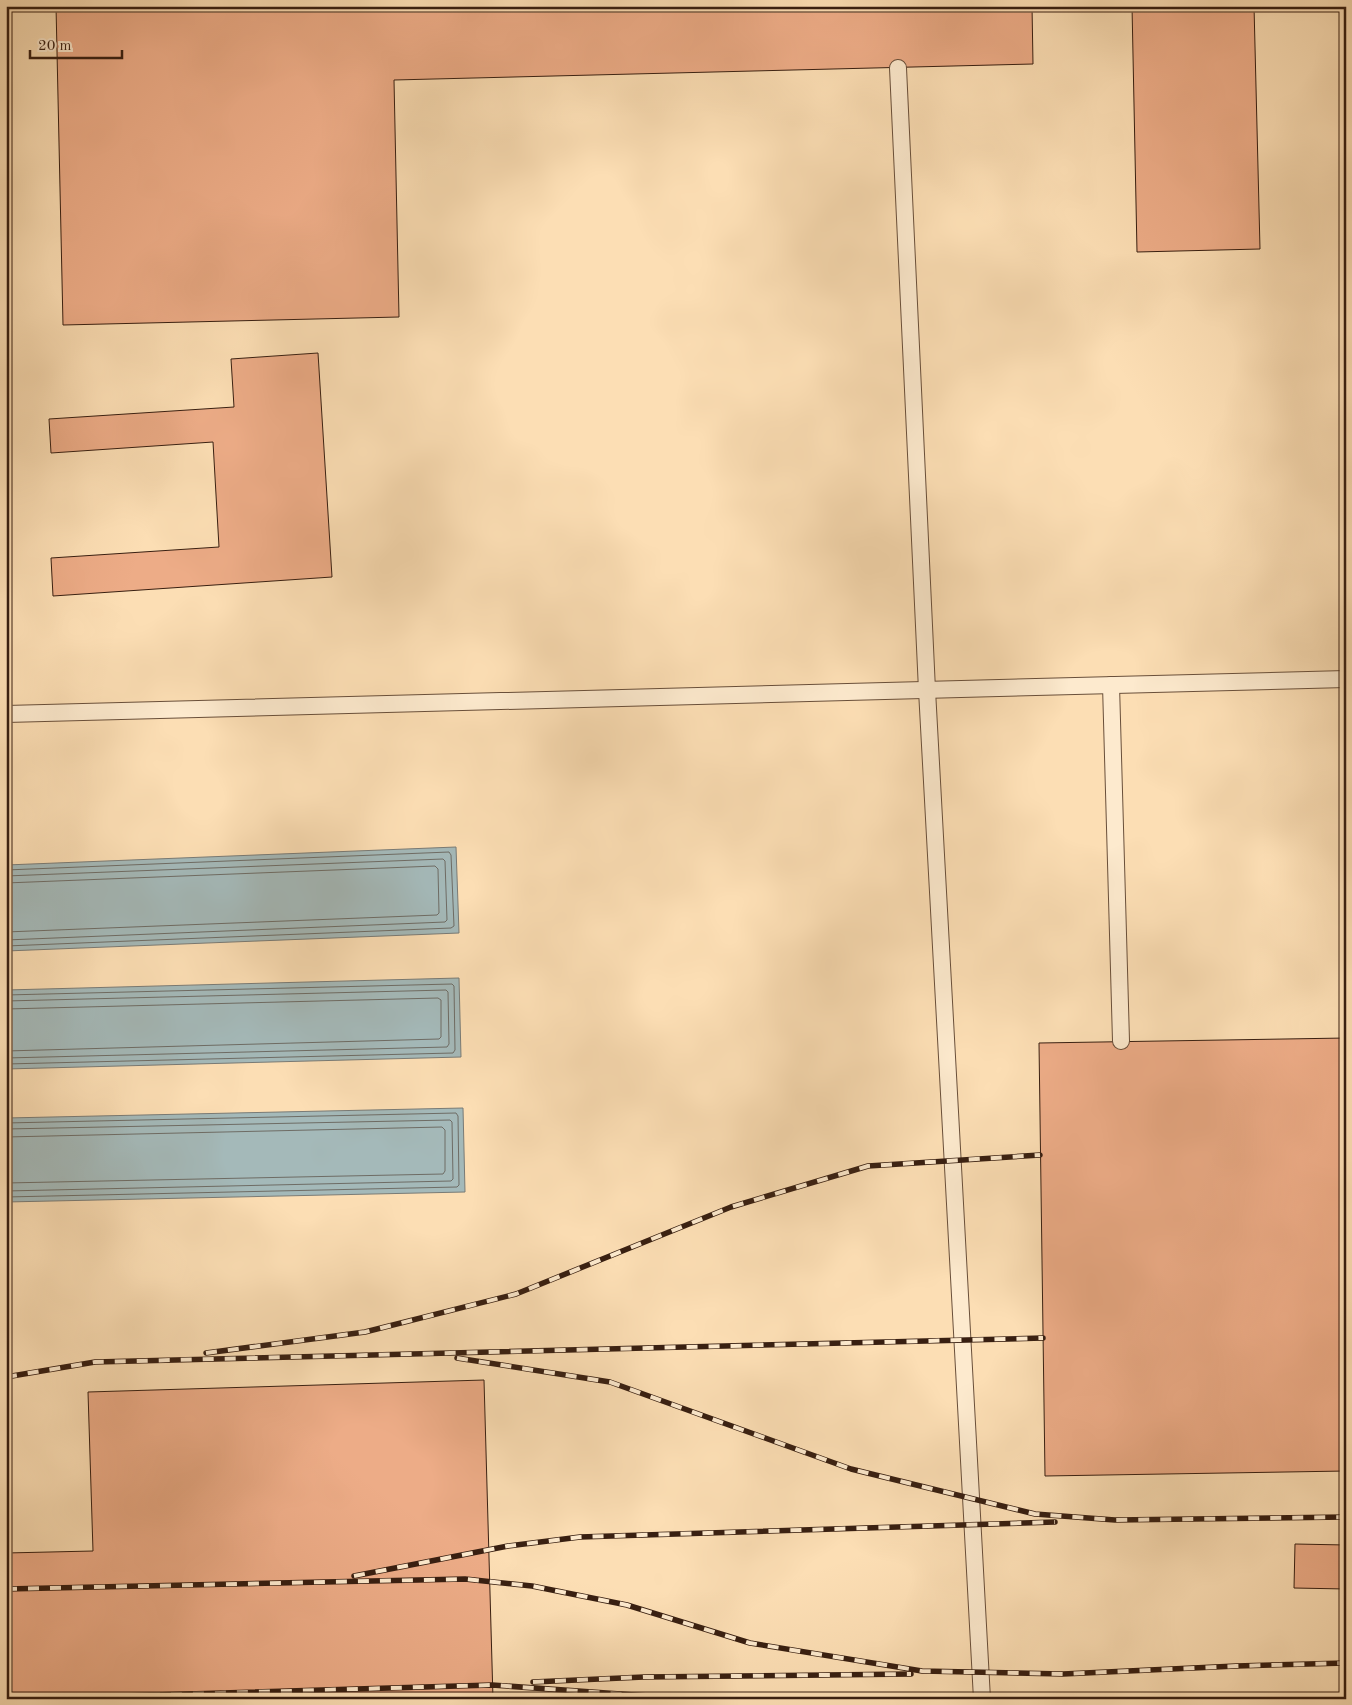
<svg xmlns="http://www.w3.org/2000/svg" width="1352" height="1705" font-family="'Old Standard TT',serif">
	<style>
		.water { fill: #a4b9b9; stroke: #797b76 }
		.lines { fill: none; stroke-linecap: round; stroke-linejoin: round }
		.shore { stroke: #6e6c65; stroke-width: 1 }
		.building { fill: #edac87; stroke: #381f11 }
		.service-casing { stroke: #694f3a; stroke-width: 18 }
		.service { stroke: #fdeace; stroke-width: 16 }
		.rail-casing { stroke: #381f11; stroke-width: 5.5 }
		.rail { stroke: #fdeace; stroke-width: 4; stroke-dasharray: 11; stroke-linecap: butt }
	</style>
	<rect width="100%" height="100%" fill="#fcdeb4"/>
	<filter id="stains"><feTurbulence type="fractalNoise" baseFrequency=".004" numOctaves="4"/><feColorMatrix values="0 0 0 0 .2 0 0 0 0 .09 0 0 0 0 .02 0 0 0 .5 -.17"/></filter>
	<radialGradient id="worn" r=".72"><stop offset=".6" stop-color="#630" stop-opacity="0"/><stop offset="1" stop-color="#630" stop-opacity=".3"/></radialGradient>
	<g class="water">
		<polygon points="456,847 459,933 6,951 6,865"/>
		<polygon points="459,978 461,1057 6,1069 6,990"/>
		<polygon points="463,1108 465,1192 6,1202 6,1118"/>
	</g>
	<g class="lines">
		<g class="shore">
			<polyline points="6,870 449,852 451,855 454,926 451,928 6,946"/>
			<polyline points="6,876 443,859 445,861 447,920 445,922 6,940"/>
			<polyline points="6,883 435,866 438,869 439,913 437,915 6,932"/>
			<polyline points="6,995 452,984 454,986 455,1050 453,1053 6,1064"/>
			<polyline points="6,1001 446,990 448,992 449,1044 447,1047 6,1058"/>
			<polyline points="6,1009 438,998 441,1000 441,1037 439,1039 6,1051"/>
			<polyline points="6,1123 456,1113 458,1116 459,1185 457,1187 6,1197"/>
			<polyline points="6,1129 450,1120 452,1122 453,1179 451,1181 6,1191"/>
			<polyline points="6,1137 442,1127 445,1130 445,1171 443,1174 6,1183"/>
		</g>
	</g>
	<g class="building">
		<polygon points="56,6 1032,6 1033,64 394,80 399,317 63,325"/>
		<polygon points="1132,6 1254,6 1260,249 1137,252"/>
		<polygon points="318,353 332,577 53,596 51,558 219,547 213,442 51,453 49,419 234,407 231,359"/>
		<polygon points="1346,1038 1346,1471 1045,1476 1039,1043"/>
		<polygon points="484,1380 493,1699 6,1699 6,1553 93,1551 88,1392"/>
		<polygon points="1295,1544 1346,1545 1346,1589 1294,1588"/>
	</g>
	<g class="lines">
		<g class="service-casing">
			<g id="service">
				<polyline points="898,68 927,690 982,1699"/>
				<polyline points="1111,685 1121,1041"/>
				<polyline points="6,714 1346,679"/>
			</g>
		</g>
		<use href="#service" class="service"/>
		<g class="rail-casing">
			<g id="rail">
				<polyline points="206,1353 365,1332 516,1294 731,1207 868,1166 1040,1155"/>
				<polyline points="457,1358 610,1382 851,1469 1035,1514 1115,1520 1346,1517"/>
				<polyline points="6,1377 95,1362 1043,1338"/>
				<polyline points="354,1576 508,1546 580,1537 1055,1522"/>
				<polyline points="6,1589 465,1579 532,1586 627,1605 750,1643 922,1671 1063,1674 1236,1666 1346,1663"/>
				<polyline points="533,1682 644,1677 911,1674"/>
				<polyline points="17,1699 492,1685 691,1699"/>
			</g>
		</g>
		<use href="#rail" class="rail"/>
	</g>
	<rect width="1352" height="1705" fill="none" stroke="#fcdeb4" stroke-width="25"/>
	<rect x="8" y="8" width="1337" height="1690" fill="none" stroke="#381f11" stroke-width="2.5"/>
	<rect x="12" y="12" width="1327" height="1680" fill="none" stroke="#381f11"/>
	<path d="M30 50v8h92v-8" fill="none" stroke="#381f11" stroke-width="2.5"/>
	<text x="38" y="50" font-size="15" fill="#381f11" stroke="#fdeace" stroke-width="4" paint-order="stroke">20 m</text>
	<rect width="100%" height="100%" filter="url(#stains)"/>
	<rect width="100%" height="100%" fill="url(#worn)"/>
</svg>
